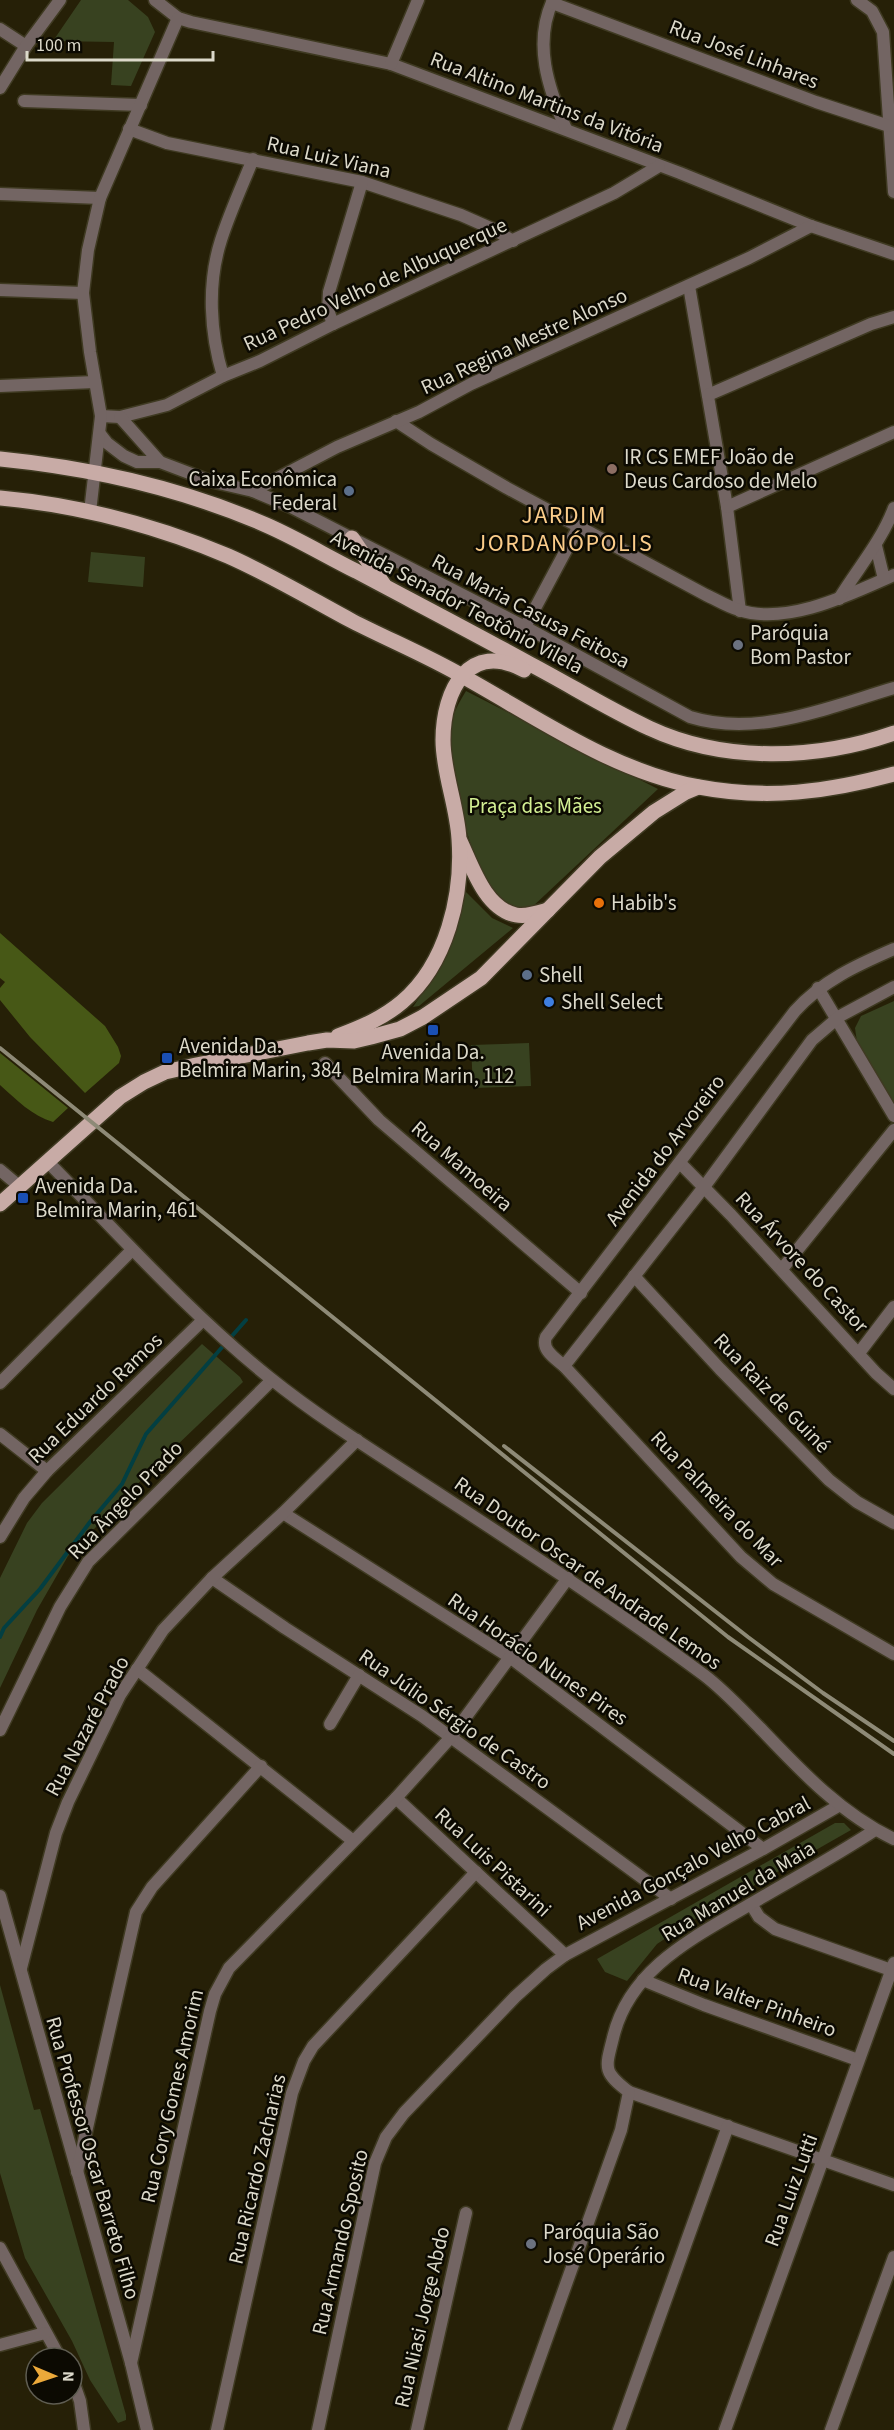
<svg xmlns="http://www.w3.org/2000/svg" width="894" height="2430" font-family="'Source Sans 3',sans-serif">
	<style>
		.green { fill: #384220 }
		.forest { fill: #475816 }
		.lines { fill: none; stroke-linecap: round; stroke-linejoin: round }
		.stream { stroke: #033f42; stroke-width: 4 }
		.minor-casing { stroke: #3f3a22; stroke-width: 15 }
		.tertiary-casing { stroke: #3f3a22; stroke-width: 15 }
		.primary-casing { stroke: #3f3a22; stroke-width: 18 }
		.minor { stroke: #736563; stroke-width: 12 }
		.tertiary { stroke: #736563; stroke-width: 12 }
		.primary { stroke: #c8aba6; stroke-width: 15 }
		.rail { stroke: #8e8a77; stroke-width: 4 }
		.education-dot { fill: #8d6e63; stroke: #0c0a02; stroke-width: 2 }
		.service-dot { fill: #5c6f8a; stroke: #0c0a02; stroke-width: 2 }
		.worship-dot { fill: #6b7280; stroke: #0c0a02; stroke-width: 2 }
		.food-dot { fill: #e8710a; stroke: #0c0a02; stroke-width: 2 }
		.shop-dot { fill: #3f7fe0; stroke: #0c0a02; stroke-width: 2 }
		.transit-dot { fill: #1a4fb4; stroke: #0c0a02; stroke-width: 2 }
		.labels { text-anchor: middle; stroke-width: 5; stroke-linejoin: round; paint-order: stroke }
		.street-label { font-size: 21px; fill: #dcd9ca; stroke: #0c0a02 }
		.poi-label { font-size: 21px; fill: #dcd9ca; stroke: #0c0a02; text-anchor: start }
		.park-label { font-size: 21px; fill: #d3f093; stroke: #0c0a02 }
		.quarter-label { font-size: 24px; letter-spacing: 1.5px; fill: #fccd8a; stroke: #0c0a02 }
	</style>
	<rect width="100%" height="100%" fill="#262007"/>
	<g class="green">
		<polygon points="81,0 128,0 148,17 155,32 131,86 111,85 114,42 53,41"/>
		<polygon points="91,552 145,557 143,587 88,582"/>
		<path d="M466 691 658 789 530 909C520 908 507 909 499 903 479 887 450 779 449 752 447 727 453 712 466 691Z"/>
		<polygon points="465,891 492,918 513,928 419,1006 413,1007 440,966"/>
		<polygon points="894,1001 894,1104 857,1042 855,1028 861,1016"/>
		<polygon points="529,1043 531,1086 473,1088 471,1045"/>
		<polygon points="202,1344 240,1377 243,1382 151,1470 68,1556 37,1610 0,1688 0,1578 27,1523 42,1503"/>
		<polygon points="835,1823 844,1823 851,1830 695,1919 657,1944 627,1981 605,1972 597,1959"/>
		<polygon points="0,1985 34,2110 40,2109 126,2415 126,2420 118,2423 90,2380 72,2341 25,2258 0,2173"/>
	</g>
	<g class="forest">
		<polygon points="0,933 105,1026 118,1047 121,1056 119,1063 85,1093 30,1037 0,1000 0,988 5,982 0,978"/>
		<path d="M0 1053 68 1108 53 1122C32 1116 17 1100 0 1085Z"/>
	</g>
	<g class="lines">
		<polyline class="stream" points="0,1637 4,1628 40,1589 90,1522 122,1484 146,1434 246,1320"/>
		<g class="minor-casing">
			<g id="minor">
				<polyline points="155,0 178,18 191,22 391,64 680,173 811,226 894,254"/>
				<path d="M553 0C533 43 548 88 566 129"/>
				<polyline points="857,0 872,11 883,32 894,192"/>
				<polyline points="552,3 816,102 889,126"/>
				<polyline points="0,29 26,46"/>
				<polyline points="391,64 418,0"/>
				<polyline points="0,88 26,46 60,0"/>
				<polyline points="24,101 141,105"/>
				<polyline points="129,129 167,143 362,182 461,215 495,230 513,241"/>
				<polyline points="0,194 100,198"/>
				<polyline points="689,286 727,507 740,611"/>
				<polyline points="0,290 83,293"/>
				<polyline points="333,324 328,310 329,292 362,182"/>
				<path d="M223 376C210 333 207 284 221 240 230 212 242 186 253 159"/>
				<polyline points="0,386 95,382"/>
				<polyline points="708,395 871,324 894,317"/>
				<polyline points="101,416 120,417 167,405 223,376 260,361 333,324 614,193 659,166"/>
				<polyline points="120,417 160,462"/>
				<path d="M396 421 431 444 507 488 706 595C717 600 728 607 739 610 787 626 851 594 894 575"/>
				<path d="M100 434 107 443 124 456 137 462H160L210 481 253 491 291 507 525 627 690 717C758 738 829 707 894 688"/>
				<polyline points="253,491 337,447 419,412 471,384 749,258 811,226"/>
				<polyline points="727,507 894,432"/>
				<polyline points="90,512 101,416 90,352 83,293 88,250 100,198 178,18"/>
				<polyline points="876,546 884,579"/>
				<path d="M839 599C858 568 881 542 894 508"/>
				<polyline points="525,627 579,526"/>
				<polyline points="818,988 894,1116"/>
				<polyline points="325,1063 379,1120 581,1293"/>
				<polyline points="680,1163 731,1215 876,1373 894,1389"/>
				<polyline points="782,1269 894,1130"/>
				<polyline points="634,1276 720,1369 829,1480 857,1502 894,1523"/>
				<polyline points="859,1353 894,1307"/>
				<polyline points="564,1366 741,1557 773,1584 894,1654"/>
				<polyline points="0,1383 132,1250"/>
				<polyline points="0,1434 47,1471"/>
				<polyline points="283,1513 511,1658 763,1849"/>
				<polyline points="0,1537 24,1498 47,1471 202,1321"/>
				<polyline points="212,1578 285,1628 422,1716 671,1899"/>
				<polyline points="137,1669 352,1840"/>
				<polyline points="330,1724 359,1675"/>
				<polyline points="0,1730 60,1607 88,1562 272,1380"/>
				<polyline points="396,1798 565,1955"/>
				<polyline points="0,1896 131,2363 147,2430"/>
				<polyline points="751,1904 759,1917 775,1929 891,1970"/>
				<polyline points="21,1968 56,1833 68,1802 120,1695 163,1630 212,1578 283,1513 357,1440"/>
				<polyline points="643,1980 704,2005 858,2060"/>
				<polyline points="629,2092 894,2185"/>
				<polyline points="77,2172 136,1912 152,1887 261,1766"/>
				<polyline points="0,2248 60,2358"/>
				<polyline points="0,2345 45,2333"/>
				<polyline points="131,2363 210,2011 215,1994 229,1968 396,1798 451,1737 568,1578"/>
				<polyline points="72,2378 80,2401 84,2430"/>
				<polyline points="217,2430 292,2093 304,2061 313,2046 476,1872"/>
				<polyline points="318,2430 375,2163 386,2137 404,2113 515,1997 546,1969 565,1955 763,1849 840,1805"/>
				<polyline points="417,2430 466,2213"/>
				<path d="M514 2430 621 2130 629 2092C603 2072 605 2069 613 2038 629 1969 693 1938 749 1905 791 1880 834 1857 875 1830"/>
				<polyline points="619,2430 728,2126"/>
				<polyline points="725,2430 894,1963"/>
				<polyline points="831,2430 894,2257"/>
			</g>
		</g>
		<g class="tertiary-casing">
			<g id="tertiary">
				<path d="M894 949C857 965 822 981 795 1011L546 1337C541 1350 555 1358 564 1366L704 1187 812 1040 840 1016 894 987"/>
				<path d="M47 1161C120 1235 189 1313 270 1378 321 1419 378 1454 433 1490 525 1550 616 1610 704 1675 725 1691 742 1710 760 1728 800 1770 841 1814 894 1839"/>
				<polyline points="0,1170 19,1186"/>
			</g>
		</g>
		<g class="primary-casing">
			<g id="primary">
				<path d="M0 459C91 468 181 488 266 525 296 538 326 556 356 571 414 602 472 632 530 664 570 685 608 709 649 728 724 763 817 760 894 733"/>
				<path d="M0 498C77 505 157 526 228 556 271 575 311 599 352 621 389 640 428 656 464 677 538 718 614 772 699 787 767 800 828 792 894 774"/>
				<polyline points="352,538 384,585"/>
				<path d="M460 841C472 866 485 909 516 915 527 917 538 913 548 910"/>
				<path d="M338 1036C362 1027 383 1018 402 1002 447 964 463 895 459 839 457 805 443 773 443 740 443 690 469 640 524 670"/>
				<polyline points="0,1204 120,1097 144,1082 165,1072 196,1065 308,1043 327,1040 354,1041 371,1037 400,1029 423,1017 481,978 600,857 654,812 686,792 698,787"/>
			</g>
		</g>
		<use href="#minor" class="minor"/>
		<use href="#tertiary" class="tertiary"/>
		<use href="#primary" class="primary"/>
		<g class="rail">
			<polyline points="0,1048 728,1637 894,1754"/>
			<polyline points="504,1446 748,1637 823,1693 894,1741"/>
		</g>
	</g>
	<circle class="education-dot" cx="612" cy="469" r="6"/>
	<g class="service-dot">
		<circle cx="349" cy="491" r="6"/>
		<circle cx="527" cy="975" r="6"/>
	</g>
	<g class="worship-dot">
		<circle cx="738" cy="645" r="6"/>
		<circle cx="531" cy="2244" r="6"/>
	</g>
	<circle class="food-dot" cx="599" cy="903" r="6"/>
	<circle class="shop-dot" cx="549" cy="1002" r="6"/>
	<g class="transit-dot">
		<rect x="427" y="1024" width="12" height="12" rx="3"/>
		<rect x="161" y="1052" width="12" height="12" rx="3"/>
		<rect x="17" y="1192" width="12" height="12" rx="3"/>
	</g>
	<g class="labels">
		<g class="street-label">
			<text transform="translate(744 54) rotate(21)" y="7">Rua José Linhares</text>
			<text transform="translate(547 102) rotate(21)" y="7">Rua Altino Martins da Vitória</text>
			<text transform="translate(329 157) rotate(13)" y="7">Rua Luiz Viana</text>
			<text transform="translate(375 284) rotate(-25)" y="7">Rua Pedro Velho de Albuquerque</text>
			<text transform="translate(524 341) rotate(-25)" y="7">Rua Regina Mestre Alonso</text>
			<text transform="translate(457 602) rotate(28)" y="7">Avenida Senador Teotônio Vilela</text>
			<text transform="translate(531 611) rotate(28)" y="7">Rua Maria Casusa Feitosa</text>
			<text transform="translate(665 1150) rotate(-53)" y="7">Avenida do Arvoreiro</text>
			<text transform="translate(462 1166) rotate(41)" y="7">Rua Mamoeira</text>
			<text transform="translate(802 1262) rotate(47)" y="7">Rua Árvore do Castor</text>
			<text transform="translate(772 1393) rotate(46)" y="7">Rua Raiz de Guiné</text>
			<text transform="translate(95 1398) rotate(-44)" y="7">Rua Eduardo Ramos</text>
			<text transform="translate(717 1499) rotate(46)" y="7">Rua Palmeira do Mar</text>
			<text transform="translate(125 1500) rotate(-46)" y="7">Rua Ângelo Prado</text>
			<text transform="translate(588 1573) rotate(35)" y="7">Rua Doutor Oscar de Andrade Lemos</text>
			<text transform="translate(538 1659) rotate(35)" y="7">Rua Horácio Nunes Pires</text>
			<text transform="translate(455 1719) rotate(35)" y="7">Rua Júlio Sérgio de Castro</text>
			<text transform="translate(87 1726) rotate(-62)" y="7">Rua Nazaré Prado</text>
			<text transform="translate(493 1862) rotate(43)" y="7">Rua Luis Pistarini</text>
			<text transform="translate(693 1863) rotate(-28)" y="7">Avenida Gonçalo Velho Cabral</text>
			<text transform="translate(738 1891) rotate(-31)" y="7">Rua Manuel da Maia</text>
			<text transform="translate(757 2002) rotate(20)" y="7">Rua Valter Pinheiro</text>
			<text transform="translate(172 2096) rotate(-77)" y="7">Rua Cory Gomes Amorim</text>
			<text transform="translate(93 2158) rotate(74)" y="7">Rua Professor Oscar Barreto Filho</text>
			<text transform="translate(257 2169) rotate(-77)" y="7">Rua Ricardo Zacharias</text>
			<text transform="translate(791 2190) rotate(-70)" y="7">Rua Luiz Lutti</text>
			<text transform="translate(340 2242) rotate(-77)" y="7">Rua Armando Sposito</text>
			<text transform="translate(422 2317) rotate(-77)" y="7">Rua Niasi Jorge Abdo</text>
		</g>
		<g class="poi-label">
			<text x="624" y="464">IR CS EMEF João de<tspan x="624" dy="24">Deus Cardoso de Melo</tspan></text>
			<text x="337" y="486" text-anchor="end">Caixa Econômica<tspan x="337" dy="24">Federal</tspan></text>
			<text x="750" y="640">Paróquia<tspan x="750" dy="24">Bom Pastor</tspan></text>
			<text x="611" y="910">Habib's</text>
			<text x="539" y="982">Shell</text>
			<text x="561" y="1009">Shell Select</text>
			<text x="179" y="1053">Avenida Da.<tspan x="179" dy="24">Belmira Marin, 384</tspan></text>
			<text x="433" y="1059" text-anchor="middle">Avenida Da.<tspan x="433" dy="24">Belmira Marin, 112</tspan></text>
			<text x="35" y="1193">Avenida Da.<tspan x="35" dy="24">Belmira Marin, 461</tspan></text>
			<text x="543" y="2239">Paróquia São<tspan x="543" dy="24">José Operário</tspan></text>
		</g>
		<g class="park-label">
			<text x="535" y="813">Praça das Mães</text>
		</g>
		<g class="quarter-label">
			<text x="564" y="523">JARDIM<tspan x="564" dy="28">JORDANÓPOLIS</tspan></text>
		</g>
	</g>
	<g transform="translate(54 2376) rotate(92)"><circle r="28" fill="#0c0a02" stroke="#5f5d52" stroke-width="1.5"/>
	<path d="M0-4.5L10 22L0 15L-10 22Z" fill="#eca93a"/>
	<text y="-9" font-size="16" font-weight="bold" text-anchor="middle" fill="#dcd9ca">N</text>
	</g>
	<path d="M27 51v9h186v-9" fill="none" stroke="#dcd9ca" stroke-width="3"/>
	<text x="36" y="51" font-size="18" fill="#dcd9ca" stroke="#0c0a02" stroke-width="4.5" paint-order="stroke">100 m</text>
</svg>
